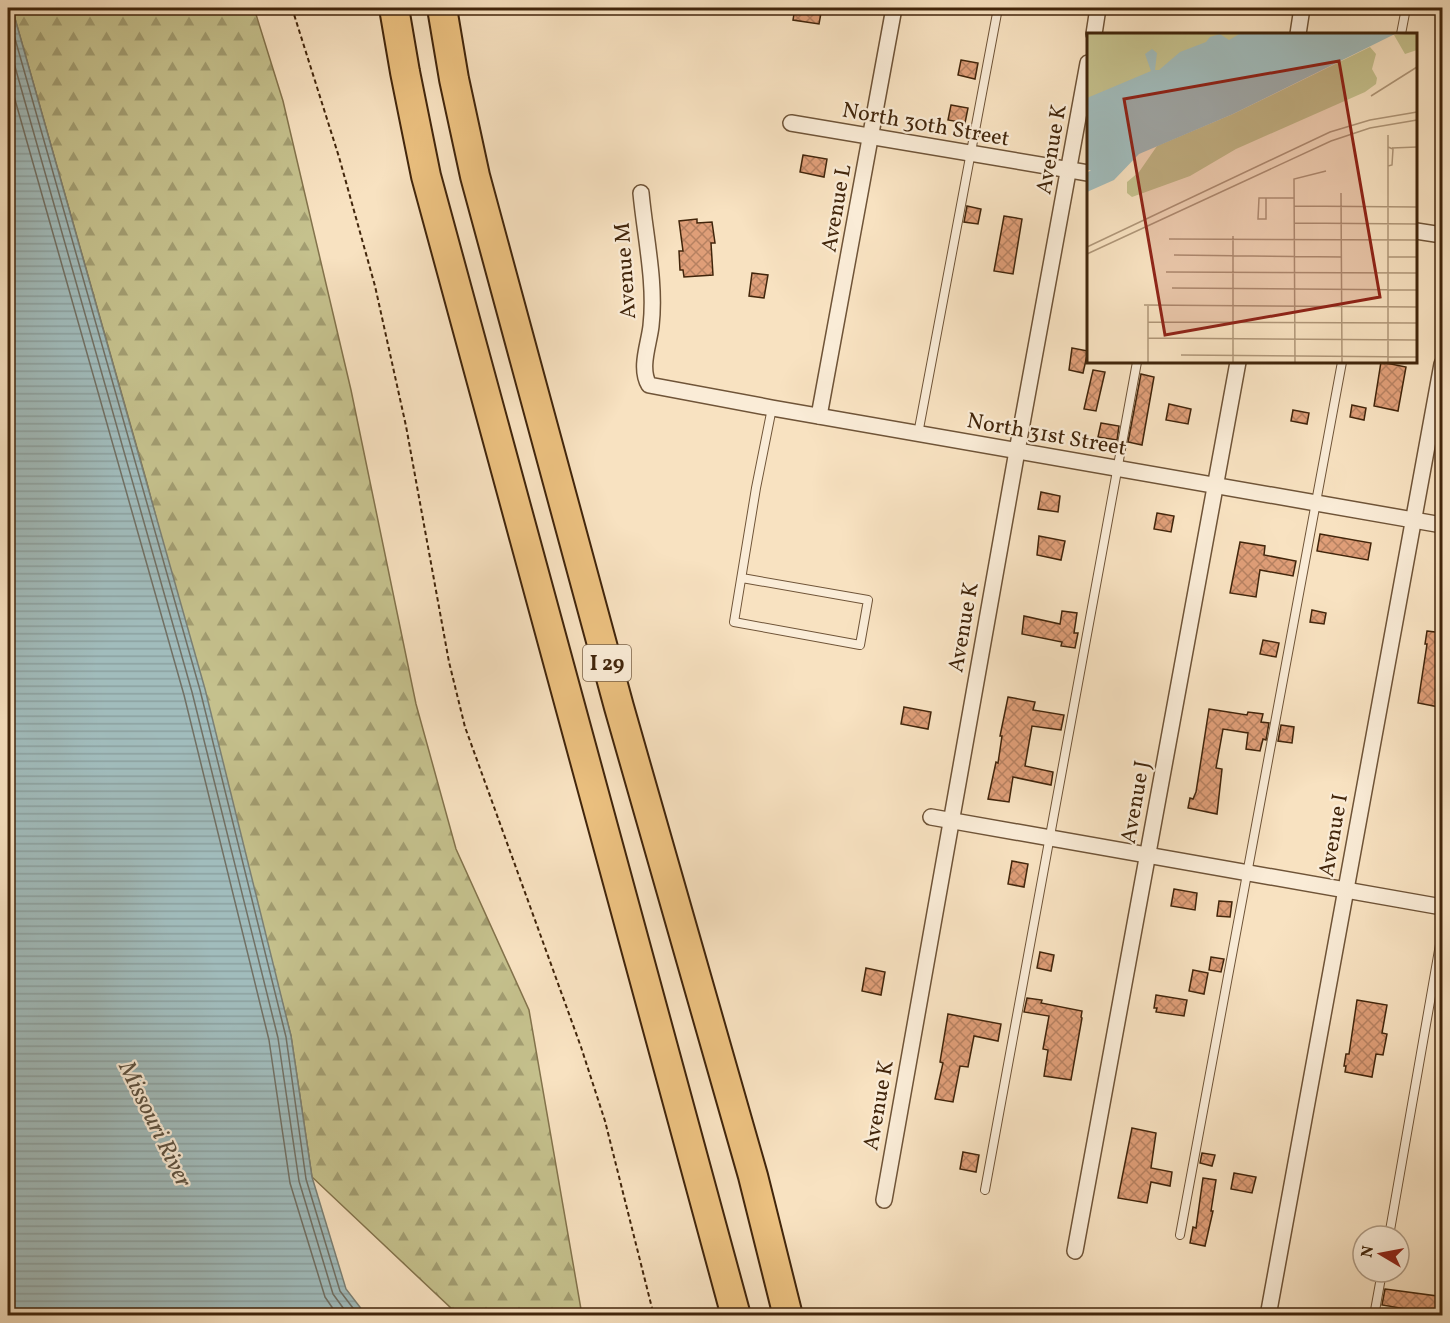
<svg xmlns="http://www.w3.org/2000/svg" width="1450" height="1323" font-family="Vollkorn,serif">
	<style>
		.forest { fill: url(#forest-firs); stroke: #83734c; stroke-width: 1.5 }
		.water { fill: url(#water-rules); stroke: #7b8075; stroke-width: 1.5 }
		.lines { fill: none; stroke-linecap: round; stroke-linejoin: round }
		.shore { stroke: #717064; stroke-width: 1.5 }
		.building { fill: url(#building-cross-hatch); stroke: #41250b; stroke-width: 1.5 }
		.lane-casing { stroke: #6f5438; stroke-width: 10 }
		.street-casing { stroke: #6f5438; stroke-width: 18 }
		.highway-casing { stroke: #41250b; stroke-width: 32 }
		.path { stroke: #41250b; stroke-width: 2; stroke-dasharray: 4.5 3; stroke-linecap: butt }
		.lane { stroke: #faecd7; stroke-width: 8 }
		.street { stroke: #faecd7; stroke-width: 15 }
		.highway { stroke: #ecc180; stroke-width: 28 }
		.labels { text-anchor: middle; stroke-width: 4.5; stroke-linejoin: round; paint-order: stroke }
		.shield { fill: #faecd7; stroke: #786148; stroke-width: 1.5 }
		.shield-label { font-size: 21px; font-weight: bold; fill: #41250b }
		.street-label { font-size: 22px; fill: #41250b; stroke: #faecd7 }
		.water-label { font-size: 24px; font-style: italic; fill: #5e5240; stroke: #faecd7 }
		.inset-road { fill: none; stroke: #af9678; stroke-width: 1.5 }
		.view { fill: #8f2418; fill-opacity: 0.15; stroke: #8f2418; stroke-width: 3 }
		.inset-edge { fill: none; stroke: #41250b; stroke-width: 3 }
	</style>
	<defs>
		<pattern id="forest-firs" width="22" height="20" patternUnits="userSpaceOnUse" patternTransform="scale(1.5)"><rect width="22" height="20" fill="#c5c18d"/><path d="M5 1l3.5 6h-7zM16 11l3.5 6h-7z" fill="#a29d71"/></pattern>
		<pattern id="water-rules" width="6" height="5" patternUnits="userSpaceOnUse" patternTransform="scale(1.5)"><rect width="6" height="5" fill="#a1bcbc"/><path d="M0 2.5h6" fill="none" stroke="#8ca1a0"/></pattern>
		<pattern id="building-cross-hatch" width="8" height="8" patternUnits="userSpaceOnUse" patternTransform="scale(1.5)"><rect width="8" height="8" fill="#df9e78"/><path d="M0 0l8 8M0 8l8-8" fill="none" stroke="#b68161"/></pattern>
	</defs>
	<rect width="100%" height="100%" fill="#f8e2c1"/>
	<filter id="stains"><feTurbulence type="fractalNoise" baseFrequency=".00333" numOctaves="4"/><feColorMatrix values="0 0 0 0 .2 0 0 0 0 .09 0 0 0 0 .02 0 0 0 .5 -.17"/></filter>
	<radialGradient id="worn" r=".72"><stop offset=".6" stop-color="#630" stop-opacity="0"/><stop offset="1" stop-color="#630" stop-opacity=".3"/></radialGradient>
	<polygon class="forest" points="12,8 254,8 283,101 351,390 416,704 456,849 529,1010 582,1315 456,1315 453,1310 312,1177 291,1036 147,483"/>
	<polygon class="water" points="8,8 12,8 205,689 291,1036 312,1177 346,1289 366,1315 8,1315"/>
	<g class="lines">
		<g class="shore">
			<polyline points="8,14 200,690 286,1037 306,1179 340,1291 359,1316"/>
			<polyline points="8,42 192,692 278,1038 299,1181 333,1294 349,1316"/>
			<polyline points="8,75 184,695 269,1040 290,1183 325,1297 338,1316"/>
		</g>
	</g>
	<g class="building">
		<polygon points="795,8 811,8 810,11 821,13 819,24 793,20"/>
		<polygon points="961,60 978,63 975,79 958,75"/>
		<polygon points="951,105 968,108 965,123 948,120"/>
		<polygon points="803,155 827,159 824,177 800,172"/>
		<polygon points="967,206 981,209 978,224 964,222"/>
		<polygon points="1004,216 1022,219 1013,274 994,271"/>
		<polygon points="697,219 697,223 712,222 715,243 711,243 713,275 684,277 683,270 680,270 679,251 683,251 679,221"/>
		<polygon points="752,273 768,275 764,298 749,296"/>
		<polygon points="1072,348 1088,351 1083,373 1069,370"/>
		<polygon points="1381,362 1406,367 1398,411 1374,406"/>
		<polygon points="1093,370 1105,372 1096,411 1084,409"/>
		<polygon points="1141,374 1154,377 1142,445 1128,442"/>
		<polygon points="1169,404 1191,409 1188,424 1166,420"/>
		<polygon points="1352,405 1366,408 1364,420 1350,417"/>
		<polygon points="1293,410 1309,413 1307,424 1291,421"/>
		<polygon points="1101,423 1119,426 1117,440 1098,437"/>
		<polygon points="1041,492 1060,496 1058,512 1038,509"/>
		<polygon points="1157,513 1174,516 1171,532 1154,529"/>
		<polygon points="1320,534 1371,543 1368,560 1317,551"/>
		<polygon points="1039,536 1065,541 1061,560 1037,555"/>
		<polygon points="1240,542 1265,546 1264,555 1296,561 1293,576 1260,570 1256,597 1230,593"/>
		<polygon points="1312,610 1326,613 1324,624 1310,622"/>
		<polygon points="1062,611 1077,613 1074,633 1078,633 1075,648 1061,646 1062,642 1022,634 1024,616 1060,624"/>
		<polygon points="1427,631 1443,633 1443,686 1439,707 1418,703 1427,644 1425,644"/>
		<polygon points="1263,640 1279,643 1276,657 1260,654"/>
		<polygon points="1008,697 1035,702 1033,710 1064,715 1061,730 1032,726 1025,766 1053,772 1051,785 1013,777 1009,802 988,799 996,762 998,763 1002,736 1000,736"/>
		<polygon points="904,707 931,712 928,729 901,724"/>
		<polygon points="1209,709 1247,715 1248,712 1263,714 1261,722 1269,723 1266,740 1263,739 1260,751 1246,749 1248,733 1223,729 1216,768 1222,769 1217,814 1188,808 1190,798 1193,799 1196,792"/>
		<polygon points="1281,725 1294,727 1292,743 1278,741"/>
		<polygon points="1012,861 1028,864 1024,887 1008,884"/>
		<polygon points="1174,889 1197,893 1195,910 1171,906"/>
		<polygon points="1219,901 1232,902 1230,917 1217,916"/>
		<polygon points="1040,952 1054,955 1051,971 1037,968"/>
		<polygon points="1211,957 1224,959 1221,972 1209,970"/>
		<polygon points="866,968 885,972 881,995 862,991"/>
		<polygon points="1193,970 1208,973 1204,994 1189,991"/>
		<polygon points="1156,995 1187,1000 1184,1016 1156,1012 1157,1008 1154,1008"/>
		<polygon points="1027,998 1042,1000 1041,1003 1082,1011 1081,1017 1082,1018 1071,1080 1044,1076 1048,1050 1043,1049 1049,1016 1024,1012"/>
		<polygon points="1357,1000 1387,1005 1382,1033 1387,1034 1383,1055 1376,1054 1372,1077 1345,1072 1346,1066 1344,1066 1346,1054 1349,1054"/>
		<polygon points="948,1014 1001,1024 998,1041 974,1036 968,1067 960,1066 953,1102 935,1099 943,1063 940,1062"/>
		<polygon points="1132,1128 1156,1133 1151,1168 1172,1172 1170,1186 1151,1182 1147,1203 1118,1198"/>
		<polygon points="963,1152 979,1155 976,1172 960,1169"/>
		<polygon points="1202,1153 1215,1155 1212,1166 1200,1163"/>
		<polygon points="1234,1173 1256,1177 1252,1193 1231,1189"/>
		<polygon points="1203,1178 1216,1180 1211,1211 1213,1211 1205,1246 1190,1243 1193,1227 1196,1228"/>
		<polygon points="1385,1289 1437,1296 1436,1300 1439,1300 1436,1314 1382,1305"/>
	</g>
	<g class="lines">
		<g class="lane-casing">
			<g id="lane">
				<polyline points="1401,34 1406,8"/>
				<polyline points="918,434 998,8"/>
				<polyline points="742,578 868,600 860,645 734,622 756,488 772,408"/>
				<polyline points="985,1190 1137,362"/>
				<polyline points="1180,1235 1342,362"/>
				<polyline points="1389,1236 1442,933"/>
				<polyline points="1374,1316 1382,1272"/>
			</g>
		</g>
		<g class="street-casing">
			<g id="street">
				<polyline points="1094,34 1098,8"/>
				<polyline points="1298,34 1302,8"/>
				<polyline points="791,123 1088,173"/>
				<path d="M641 193C645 236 656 283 651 326 649 344 639 368 649 385L772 408 1442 525"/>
				<polyline points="1416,231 1442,235"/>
				<polyline points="819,416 894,8"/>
				<polyline points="931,817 1442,907"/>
				<polyline points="884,1200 1017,451 1088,63"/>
				<polyline points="1075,1251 1238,362"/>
				<polyline points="1268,1316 1442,364"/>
			</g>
		</g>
		<g class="highway-casing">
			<g id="highway">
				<polyline points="394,8 405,72 426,176 736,1316"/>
				<polyline points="442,8 454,79 475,176 619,707 753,1176 788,1316"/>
			</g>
		</g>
		<polyline class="path" points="292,8 339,157 375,286 406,426 449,662 465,727 581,1047 605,1121 654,1316"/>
		<use href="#lane" class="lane"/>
		<use href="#street" class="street"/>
		<use href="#highway" class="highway"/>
	</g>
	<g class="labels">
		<rect class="shield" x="583" y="645" width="48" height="36" rx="4.5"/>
		<g class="shield-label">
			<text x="607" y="670">I 29</text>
		</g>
		<g class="street-label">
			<text transform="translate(926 123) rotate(10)" y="8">North 30th Street</text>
			<text transform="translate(1050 149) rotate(-80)" y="8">Avenue K</text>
			<text transform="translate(835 208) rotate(-80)" y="8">Avenue L</text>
			<text transform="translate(624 271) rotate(-94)" y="8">Avenue M</text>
			<text transform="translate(1047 433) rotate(10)" y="8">North 31st Street</text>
			<text transform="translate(962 627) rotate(-80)" y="8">Avenue K</text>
			<text transform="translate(1134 802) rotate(-80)" y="8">Avenue J</text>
			<text transform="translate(1332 835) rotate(-80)" y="8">Avenue I</text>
			<text transform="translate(877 1105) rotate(-80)" y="8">Avenue K</text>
		</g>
		<g class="water-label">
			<text transform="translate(156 1124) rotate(64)" y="8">Missouri River</text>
		</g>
	</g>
	<g transform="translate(1087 33)">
		<rect width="330" height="330" fill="#f8e2c1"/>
		<path d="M330 0V17L318 21 307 2ZM283 14 289 21 285 36 290 45 289 51 278 59 149 116 103 143 45 164 40 160V149L52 139 70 113 146 81Z" fill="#c5c18d"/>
		<path d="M0 0H182L0 66Z" fill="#c5c18d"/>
		<path d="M154 0H310L146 81 52 121 27 147 0 159V140L4 137H0V65L64 38 58 21 65 16 70 20 68 37H72L93 19 119 9 123 4 133 1 142 7Z" fill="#a1bcbc"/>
		<path class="inset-road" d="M284 63 330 34M301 102V330M301 114 306 116 305 132 301 133M305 115 330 114M254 160 255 330M179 165V186H171L172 165H207M207 173 330 174M207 190 330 191M146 203V330M82 206 330 207M0 214 243 99 283 87 330 79M0 221 244 108 283 95 330 87M87 222 255 224M301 224H330M79 239 330 240M85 255 330 257M57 272 330 274M61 289 330 290M61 305 330 307M94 322 330 324M61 330V272M208 330 207 146 239 138"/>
		<path class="view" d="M252 28 293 264 78 302 37 66Z"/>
		<rect width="330" height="330" class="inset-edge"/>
	</g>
	<rect width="1450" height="1323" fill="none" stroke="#f8e2c1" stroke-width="30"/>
	<rect x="9" y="9" width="1432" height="1305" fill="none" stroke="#41250b" stroke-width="3"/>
	<rect x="15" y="15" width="1420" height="1293" fill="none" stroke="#41250b" stroke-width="1.5"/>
	<g transform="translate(1381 1254) rotate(280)"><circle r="28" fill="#faecd7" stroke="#b09c85" stroke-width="1.5"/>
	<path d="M0-4.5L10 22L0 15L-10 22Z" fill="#8f2418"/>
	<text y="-9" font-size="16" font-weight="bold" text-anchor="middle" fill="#41250b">N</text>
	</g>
	<rect width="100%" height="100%" filter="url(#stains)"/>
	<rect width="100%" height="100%" fill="url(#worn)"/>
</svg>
